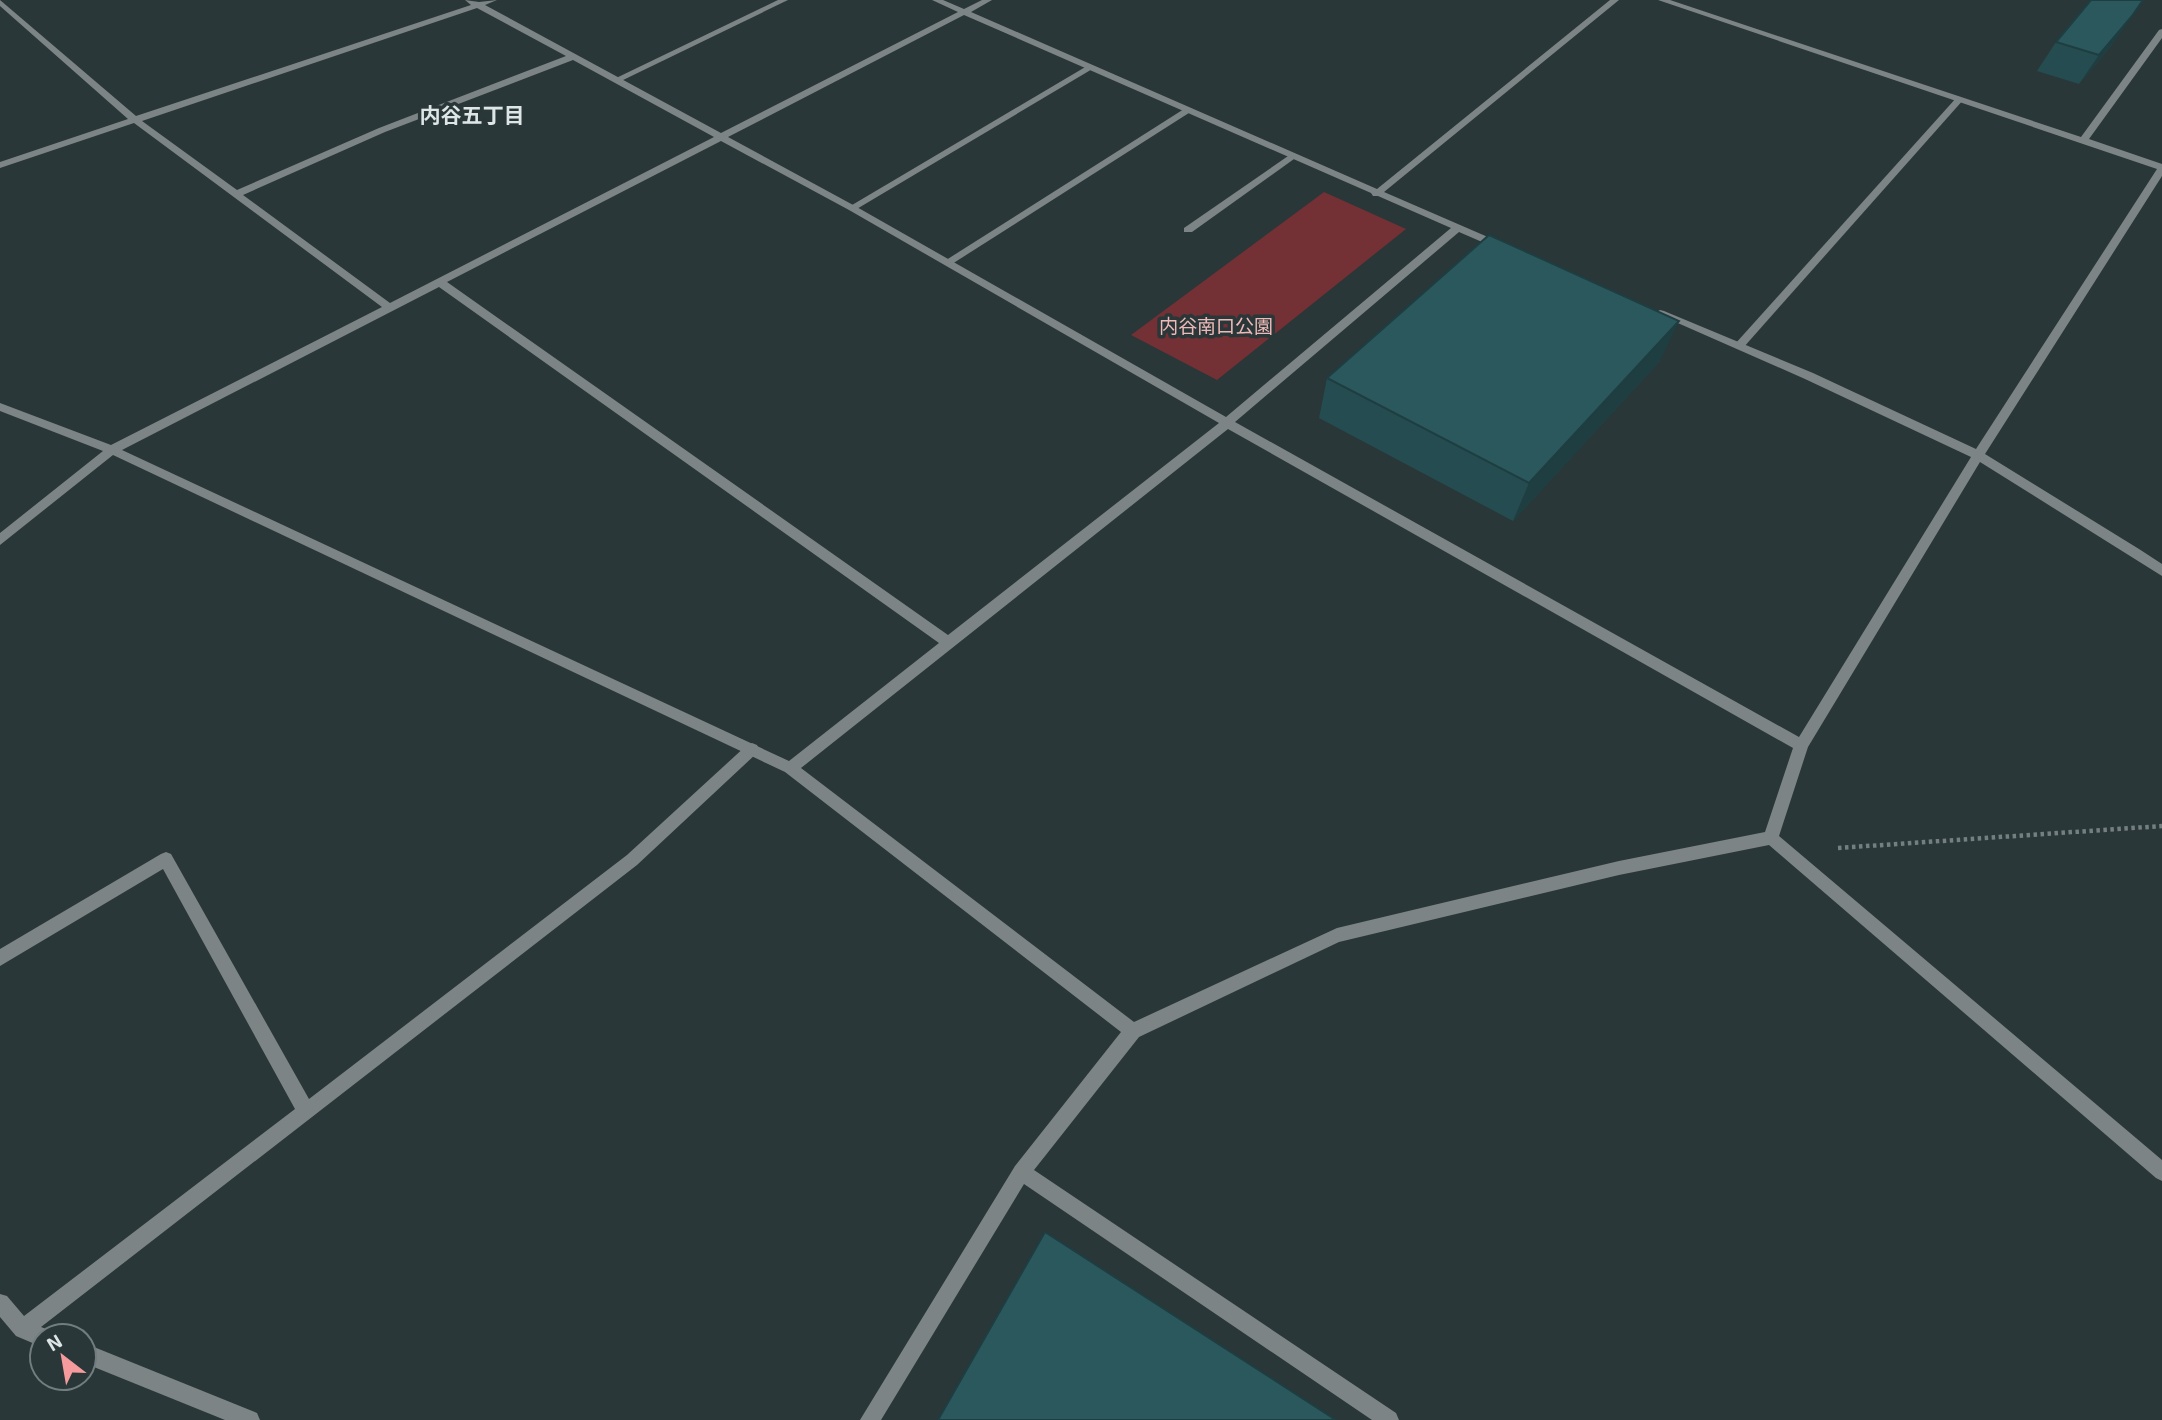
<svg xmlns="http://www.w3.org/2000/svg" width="2162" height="1420" font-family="'Exo 2','Noto Sans JP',sans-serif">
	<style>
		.green { fill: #733035 }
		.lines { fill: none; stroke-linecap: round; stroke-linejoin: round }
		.path { stroke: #747f80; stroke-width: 4.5; stroke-dasharray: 3.5 3.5; stroke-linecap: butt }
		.service { fill: #7d8485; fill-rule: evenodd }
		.minor { fill: #7d8485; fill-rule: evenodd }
		.wall { fill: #254c50 }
		.shaded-wall { fill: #1e3e41 }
		.building { fill: #2b585d; stroke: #1e3e41; stroke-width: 2 }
		.labels { text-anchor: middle; stroke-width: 7; stroke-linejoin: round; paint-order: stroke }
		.far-park-label { font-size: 19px; fill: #efb9b9; stroke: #293738 }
		.far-neighbourhood-label { font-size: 21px; font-weight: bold; fill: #dde5e6; stroke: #293738 }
	</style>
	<rect width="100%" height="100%" fill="#293738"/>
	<polygon class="green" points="1324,192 1406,229 1217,380 1131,335"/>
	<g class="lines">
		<polyline class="path" points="1838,848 2162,826"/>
		<g class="service">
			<polygon points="778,0 788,0 619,82 612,80"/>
			<polygon points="1087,66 1094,68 855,210 847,208"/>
			<polygon points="1957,97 1964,99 1743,348 1735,348 1735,344"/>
			<polygon points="1184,109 1192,111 952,264 944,264 943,262"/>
			<polygon points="1291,154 1296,157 1294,159 1192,232 1184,232 1184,228"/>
			<polygon points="752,743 757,745 759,749 757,753 637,865 41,1327 49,1330 51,1336 42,1336 42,1347 16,1336 0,1317 0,1294 7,1296 24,1316 295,1109 163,869 0,966 0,949 161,854 166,852 171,854 309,1099 627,855 747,745"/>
			<polygon points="84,1343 257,1413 260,1420 225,1420 84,1363"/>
		</g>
		<path class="minor" d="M0 0 136 116 471 5 465 0 479 2 497 0 485 5 721 133 958 12 932 0H943L964 9 982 0H992L971 12 1377 189 1610 0H1619L1384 192 1504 244V248H1496L1459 232 1235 422 1799 737 1971 457 1805 379 1655 313 1660 310 1664 311 1813 373 1976 449 2157 169 1658 0H1670L2081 137 2159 30 2162 29V38L2089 139 2162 164V176L1985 454 2139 549 2162 564V576L1980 462 1808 747 1779 836 2162 1160V1181L2156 1178 1769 845 1619 875 1339 942 1139 1037 1034 1170 1396 1413 1399 1420H1372L1024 1184 881 1420H860L1015 1166 1121 1032 785 772 113 455 0 545V533L103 451 0 411V403L111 445 382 307 134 123 0 168V162L128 119 0 6ZM477 8 566 56 379 128 237 190 142 121ZM964 15 1371 193 1373 196H1378L1451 228 1226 417 855 206 728 137ZM573 60 714 137 390 303 243 195 385 132ZM721 141 849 210 1219 423 948 635 447 282ZM439 287 939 643 789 761 122 450ZM1228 429 1793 748 1765 832 1619 861 1337 928 1134 1022 801 768Z"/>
	</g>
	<g class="wall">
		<polygon points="2056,42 2112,45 2079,84 2037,71"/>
		<polygon points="1660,361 1513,521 1319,418 1327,378"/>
	</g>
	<g class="shaded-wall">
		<polygon points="2132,16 2112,45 2079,84 2099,55"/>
		<polygon points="1679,321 1660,361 1513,521 1529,483"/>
	</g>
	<g class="building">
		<polygon points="2091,0 2143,0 2132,16 2099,55 2056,42"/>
		<polygon points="1489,235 1679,321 1529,483 1327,378"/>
		<polygon points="1045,1232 1336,1420 938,1420"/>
	</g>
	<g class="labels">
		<g class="far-park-label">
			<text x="1216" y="333">内谷南口公園</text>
		</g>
		<g class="far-neighbourhood-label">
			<text x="472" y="123">内谷五丁目</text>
		</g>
	</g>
	<g transform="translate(63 1357) rotate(329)"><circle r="33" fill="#293738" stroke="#717d7e" stroke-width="2"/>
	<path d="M0-5L12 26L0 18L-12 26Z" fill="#f59b9e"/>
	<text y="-10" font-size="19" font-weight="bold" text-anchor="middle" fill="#dde5e6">N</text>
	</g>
</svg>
